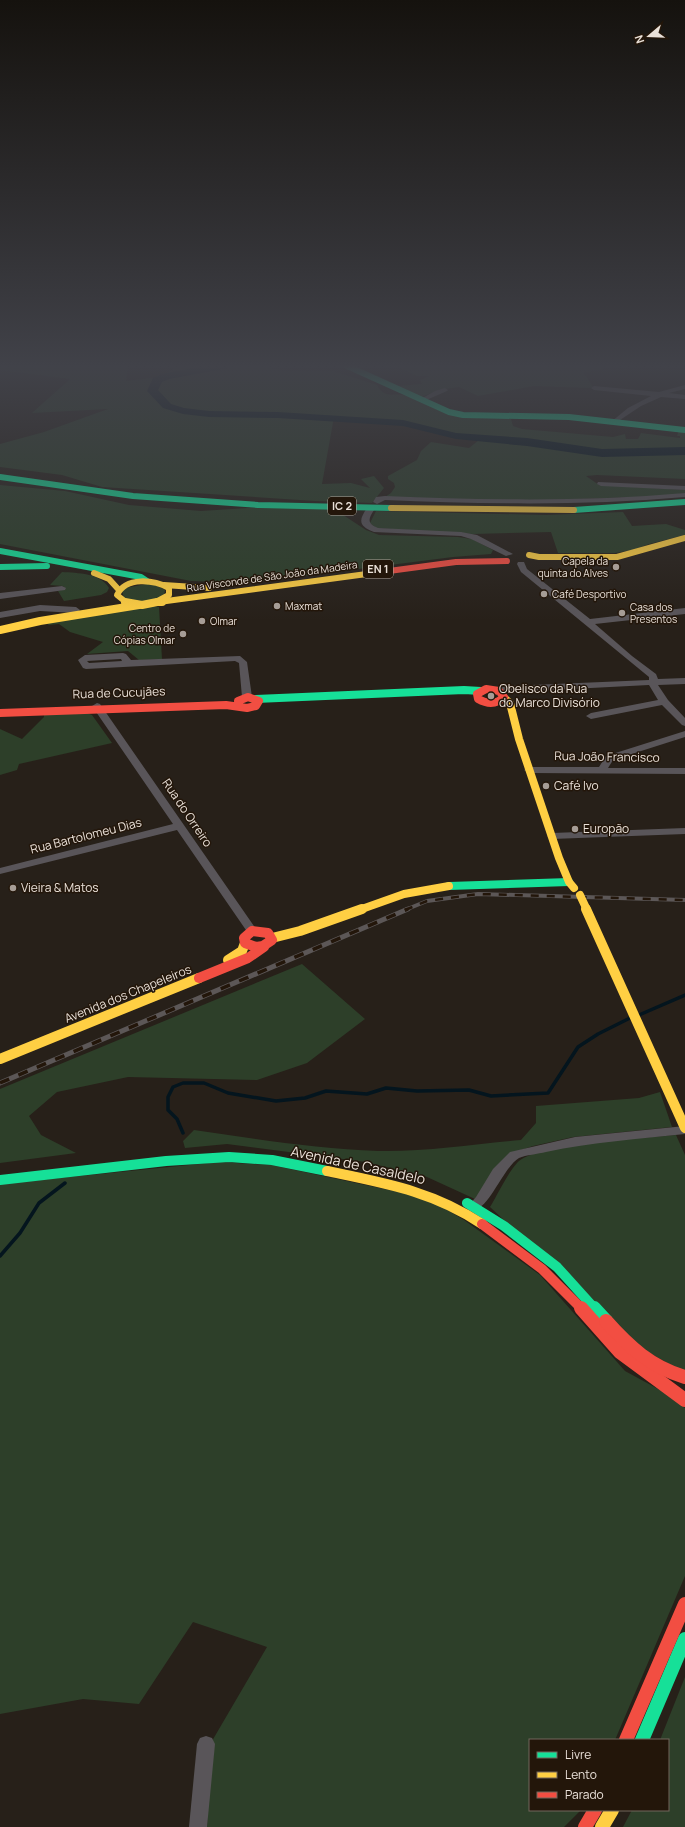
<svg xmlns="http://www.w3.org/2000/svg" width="685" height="1827" font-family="Manrope,sans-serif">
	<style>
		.green { fill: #2d3f29 }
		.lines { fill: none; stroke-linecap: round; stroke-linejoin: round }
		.stream { stroke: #04151e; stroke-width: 3.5 }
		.river { fill: #04151e; fill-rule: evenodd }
		.street { fill: #595559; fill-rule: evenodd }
		.fast-far3 { stroke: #16e098; stroke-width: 6 }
		.fast-far2 { stroke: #16e098; stroke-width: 8 }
		.fast-far1 { stroke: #16e098; stroke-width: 10 }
		.fast { stroke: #16e098; stroke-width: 14 }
		.slow-far3 { stroke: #ffcf43; stroke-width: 6 }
		.slow-far2 { stroke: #ffcf43; stroke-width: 8 }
		.slow-far1 { stroke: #ffcf43; stroke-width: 10 }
		.slow { stroke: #ffcf43; stroke-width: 14 }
		.jam-far3 { stroke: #f24e42; stroke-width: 6 }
		.jam-far2 { stroke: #f24e42; stroke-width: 8 }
		.jam-far1 { stroke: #f24e42; stroke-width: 10 }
		.jam { stroke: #f24e42; stroke-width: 14 }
		.rail-far1-casing { stroke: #5c5757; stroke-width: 4 }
		.rail-casing { stroke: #5c5757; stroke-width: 5 }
		.rail-far1 { stroke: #23160a; stroke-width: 2.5; stroke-dasharray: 8; stroke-linecap: butt }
		.rail { stroke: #23160a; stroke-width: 3.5; stroke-dasharray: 10; stroke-linecap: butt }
		.slow-bridge-far1 { stroke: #ffcf43; stroke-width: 8 }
		.slow-bridge { stroke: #ffcf43; stroke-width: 10 }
		.poi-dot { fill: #a69d96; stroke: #23160a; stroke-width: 1.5 }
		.labels { text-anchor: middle; stroke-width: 3; stroke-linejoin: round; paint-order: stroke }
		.far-poi-label { font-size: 10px; fill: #eae1d9; stroke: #23160a; text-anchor: start }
		.far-street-label { font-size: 10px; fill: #eae1d9; stroke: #23160a }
		.shield { fill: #23160a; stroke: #aea49b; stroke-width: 1 }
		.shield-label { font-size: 11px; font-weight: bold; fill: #eae1d9 }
		.poi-label { font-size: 12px; fill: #eae1d9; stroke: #23160a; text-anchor: start }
		.street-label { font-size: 12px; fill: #eae1d9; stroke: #23160a }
		.near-street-label { font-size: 14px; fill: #eae1d9; stroke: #23160a }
	</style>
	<rect width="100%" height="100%" fill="#272019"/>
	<g class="green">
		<path d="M0 365H128L126 381 160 377 180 365H256L286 371H333L377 385C385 399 392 393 403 395 417 397 430 408 443 412 464 419 489 419 511 419L513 426 522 429 613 437 625 434 626 439H638L641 433 680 438V436H677L679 430 685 431V450L663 449 639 453H606L517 440 457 435 408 423 334 417 322 484 351 483 370 488 361 479 374 476 384 488 372 503 315 501 102 487 62 475 0 467V444L44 432 108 409 32 413 70 379 0 370Z"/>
		<polygon points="390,365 620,365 584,373 593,387 590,388 534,386 478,396 459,387 439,390 421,397 397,386 422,384 420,380 429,376 416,376 397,366 390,367"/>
		<polygon points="479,440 526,444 599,454 641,455 658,452 685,453 685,479 597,475 586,476 599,485 685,490 685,493 664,496 521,501 385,497 391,493 395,487 394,483 388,479 388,476 417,460 421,451 431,442 469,448"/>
		<polygon points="0,485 65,491 129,505 201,511 247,508 334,509 366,530 379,535 458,537 472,539 493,550 491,554 453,557 248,583 191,581 0,544"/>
		<polygon points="376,511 546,515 623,512 632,526 666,524 685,530 685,535 649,544 633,550 615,553 558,553 551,532 473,534 376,528 370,523"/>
		<path d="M62 572C78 573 100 573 109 588L107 592 101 595 64 601 58 591 66 589 63 586 50 585Z"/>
		<path d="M152 583 165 590 164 596C149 602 140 604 124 598L122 591 125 588Z"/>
		<polygon points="151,606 159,607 162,659 139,660 128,651 87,654 103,642 70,632 59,624 49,625 45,622"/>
		<polygon points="87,713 92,715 112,743 19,764 17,770 0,775 0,729 22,739 44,717 44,714"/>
		<polygon points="302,964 365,1019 307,1063 257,1080 128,1077 57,1092 29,1116 41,1135 76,1153 0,1163 0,1089"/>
		<path d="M660 1092 672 1127 573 1137 533 1146 509 1154 475 1199 427 1177 366 1162 227 1144 185 1148 183 1141 194 1130C255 1139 317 1149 378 1151 426 1152 473 1144 521 1140L536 1123V1106L639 1098Z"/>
		<path d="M676 1135 685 1155V1370L678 1369 641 1348 490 1207C498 1194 507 1174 517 1163 534 1143 646 1138 676 1135Z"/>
		<polygon points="219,1162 271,1165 427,1198 464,1220 540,1275 625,1371 671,1396 685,1408 685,1576 615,1740 530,1740 530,1810 581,1810 564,1827 207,1827 212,1741 267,1647 193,1622 139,1704 83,1699 0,1714 0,1184"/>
		<polygon points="685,1677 685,1827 623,1827 632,1810 668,1810 668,1740 660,1740"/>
	</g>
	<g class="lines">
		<g class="stream">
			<polyline points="639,1015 685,995"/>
			<polyline points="183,1133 177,1119 168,1110 168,1097 173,1087 183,1083 204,1083 228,1093 276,1101 305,1098 326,1091 367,1094 386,1088 417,1091 469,1090 491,1096 548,1093 578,1047 598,1034 630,1018"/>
			<polyline points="0,1256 20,1233 39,1203 65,1183"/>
		</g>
		<polygon class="river" points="208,365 233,365 228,368 169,379 162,382 158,390 171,404 184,408 209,411 278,412 403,420 456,433 527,438 602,449 685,447 685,455 602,457 527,446 456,439 403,426 278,418 209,417 183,414 163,408 147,391 153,378 162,374"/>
		<g class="street">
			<polygon points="685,385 685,389 669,393 685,395 685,399 661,397 641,406 614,424 611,422 628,408 651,396 594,390 591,388 594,386 659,392"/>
			<polygon points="445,388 448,390 447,391 424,401 419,400 435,391"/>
			<polygon points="598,482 685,486 685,490 601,486 597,484"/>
			<path d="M685 493V497C585 506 485 504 385 500L377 504 373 502 376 497 385 496C485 500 585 502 685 493Z"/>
			<path d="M367 508 374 510C368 519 367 524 378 528L461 532 477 535 513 554 506 556 471 539 461 536 374 532C359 526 358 521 367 508Z"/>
			<polygon points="518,562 524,562 527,569 590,619 685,608 685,614 595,624 632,656 656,674 658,679 685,678 685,684 658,685 668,700 685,718 685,726 682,725 662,705 591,719 586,716 591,713 658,700 649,685 496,693 496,689 507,686 649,680 649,677 521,572 517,564"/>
			<polygon points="62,586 66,588 65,590 0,599 0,593"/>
			<polygon points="40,605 76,607 80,610 76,613 40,611 0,618 0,612"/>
			<path d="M123 653 126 654 131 660 240 656 247 662 252 697 247 700 242 697 239 663 235 661 86 669 83 668 78 660 85 655ZM121 659 122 661 89 663 87 661Z"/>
			<polygon points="97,703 100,704 256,929 258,931 256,933 248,933 177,830 0,874 0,868 173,824 92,706"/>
			<polygon points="685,731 685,737 613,760 608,768 685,768 685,774 529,773 524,770 529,767 599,767 606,756"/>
			<polygon points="685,828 685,834 552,839 547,836 552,833"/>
			<path d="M685 1126V1134C639 1139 592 1142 546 1152 538 1154 526 1155 519 1158 502 1168 487 1216 469 1210L467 1207 476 1197 493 1169 510 1152 575 1137Z"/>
			<polygon points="206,1736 212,1738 215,1744 207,1827 189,1827 197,1744 200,1738"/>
		</g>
		<g class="fast-far3">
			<polyline points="345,365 449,412 463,415 569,417 685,430"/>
			<polyline points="0,477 133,496 258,505 391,508"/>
			<polyline points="574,510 685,502"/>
			<polyline points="0,551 141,577 147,581"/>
			<polyline points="0,567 47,566"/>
		</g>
		<g class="fast-far2">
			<polyline points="256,699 464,690 481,691"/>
			<polyline points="449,886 569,882"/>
		</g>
		<g class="fast-far1">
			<polyline points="0,1180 166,1161 229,1157 272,1160 327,1171"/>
			<polyline points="467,1203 504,1226 557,1267 595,1309"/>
		</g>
		<g class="fast">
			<polyline points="594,1308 606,1321"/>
			<polyline points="642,1740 685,1639"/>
		</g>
		<g class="slow-far3">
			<polyline points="391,508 574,510"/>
			<polyline points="529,555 539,557 617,557 685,538"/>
			<polyline points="94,573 109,579 119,590"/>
			<polyline points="164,585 209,588"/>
			<polyline points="159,602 374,573"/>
			<path d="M127 603 117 595C126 576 154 580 169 588V595L154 603"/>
		</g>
		<g class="slow-far2">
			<polyline points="125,602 142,605 157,602"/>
			<polyline points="159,602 162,602"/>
			<polyline points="0,630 40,621 139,605"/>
			<polyline points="504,698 510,703 519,739 559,858 569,882 574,888"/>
			<polyline points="359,910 404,894 449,886"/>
		</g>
		<g class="slow-far1">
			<polyline points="272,938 300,931 362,909"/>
			<polyline points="228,960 242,951 245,943"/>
			<polyline points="0,1059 199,978"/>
			<path d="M327 1171C384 1183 433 1191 482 1224"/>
		</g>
		<polyline class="slow" points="602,1827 612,1810"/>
		<polyline class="jam-far3" points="374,573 456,562 507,561"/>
		<g class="jam-far2">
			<path d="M486 689 499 691 504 697C496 705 487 704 478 699L477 694Z"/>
			<polyline points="0,713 226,705 247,708 256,706 259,701 248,697 238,701 239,706"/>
		</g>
		<g class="jam-far1">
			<polygon points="252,931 268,933 272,940 263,946 256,947 245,943 244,938"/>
			<polyline points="199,978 248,958 264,947"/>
			<polyline points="482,1224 542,1269 582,1309"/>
		</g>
		<g class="jam">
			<polyline points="581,1308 620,1352 685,1400"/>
			<path d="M606 1321C629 1347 651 1367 685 1377"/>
			<polyline points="626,1740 685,1604"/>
			<polyline points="585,1827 595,1810"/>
		</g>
		<g class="rail-far1-casing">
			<polyline id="rail-far1" points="405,910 427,901 478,894 685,900"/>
		</g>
		<g class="rail-casing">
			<polyline id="rail" points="0,1083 408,909"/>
		</g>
		<use href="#rail-far1" class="rail-far1"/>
		<use href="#rail" class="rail"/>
		<polyline class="slow-bridge-far1" points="580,895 587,910"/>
		<polyline class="slow-bridge" points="586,909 685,1128"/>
	</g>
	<linearGradient id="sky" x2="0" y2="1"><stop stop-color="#15120e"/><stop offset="0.59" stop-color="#414249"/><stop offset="1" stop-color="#414249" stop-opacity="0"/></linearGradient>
	<rect width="685" height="621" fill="url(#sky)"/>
	<g class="poi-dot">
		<circle cx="616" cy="567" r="4"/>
		<circle cx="544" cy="594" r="4"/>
		<circle cx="277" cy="606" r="4"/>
		<circle cx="622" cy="613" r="4"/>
		<circle cx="202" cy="621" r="4"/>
		<circle cx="183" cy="634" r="4"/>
		<circle cx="491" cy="696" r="4"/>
		<circle cx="546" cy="786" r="4"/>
		<circle cx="575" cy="829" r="4"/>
		<circle cx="13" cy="888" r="4"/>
	</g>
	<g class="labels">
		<g class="far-poi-label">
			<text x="608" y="565" text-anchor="end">Capela da<tspan x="608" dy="12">quinta do Alves</tspan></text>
			<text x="552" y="598">Café Desportivo</text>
			<text x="285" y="610">Maxmat</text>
			<text x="630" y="611">Casa dos<tspan x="630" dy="12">Presentos</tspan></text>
			<text x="210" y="625">Olmar</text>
			<text x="175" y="632" text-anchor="end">Centro de<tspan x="175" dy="12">Cópias Olmar</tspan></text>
		</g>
		<g class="far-street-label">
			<text transform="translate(272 576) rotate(-8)" y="4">Rua Visconde de São João da Madeira</text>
		</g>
		<g class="shield">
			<rect x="328" y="497" width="28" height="18" rx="3"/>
			<rect x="363" y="560" width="30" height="18" rx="3"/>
		</g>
		<g class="shield-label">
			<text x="342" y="510">IC 2</text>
			<text x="378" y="573">EN 1</text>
		</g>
		<g class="poi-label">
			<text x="499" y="693">Obelisco da Rua<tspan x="499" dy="14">do Marco Divisório</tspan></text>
			<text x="554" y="790">Café Ivo</text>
			<text x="583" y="833">Europão</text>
			<text x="21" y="892">Vieira &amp; Matos</text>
		</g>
		<g class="street-label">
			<text transform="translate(119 693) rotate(-2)" y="4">Rua de Cucujães</text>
			<text transform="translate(607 757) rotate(1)" y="4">Rua João Francisco</text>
			<text transform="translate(187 813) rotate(56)" y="4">Rua do Orreiro</text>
			<text transform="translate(86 836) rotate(-14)" y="4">Rua Bartolomeu Dias</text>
			<text transform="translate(128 994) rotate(-22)" y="4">Avenida dos Chapeleiros</text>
		</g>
		<g class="near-street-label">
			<text transform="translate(358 1165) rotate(12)" y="5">Avenida de Casaldelo</text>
		</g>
	</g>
	<rect x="529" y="1739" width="140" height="72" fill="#23160a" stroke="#73675d"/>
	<rect x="537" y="1752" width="20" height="6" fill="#16e098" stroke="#73675d"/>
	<text x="565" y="1759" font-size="12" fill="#eae1d9">Livre</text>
	<rect x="537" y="1772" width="20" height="6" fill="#ffcf43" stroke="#73675d"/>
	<text x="565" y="1779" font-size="12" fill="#eae1d9">Lento</text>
	<rect x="537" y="1792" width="20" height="6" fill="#f24e42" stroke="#73675d"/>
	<text x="565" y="1799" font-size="12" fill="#eae1d9">Parado</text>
	<g transform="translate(649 36) rotate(251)" stroke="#23160a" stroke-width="3" paint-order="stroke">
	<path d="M0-3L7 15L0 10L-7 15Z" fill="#eae1d9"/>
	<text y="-6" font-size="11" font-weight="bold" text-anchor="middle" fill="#eae1d9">N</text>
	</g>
</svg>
